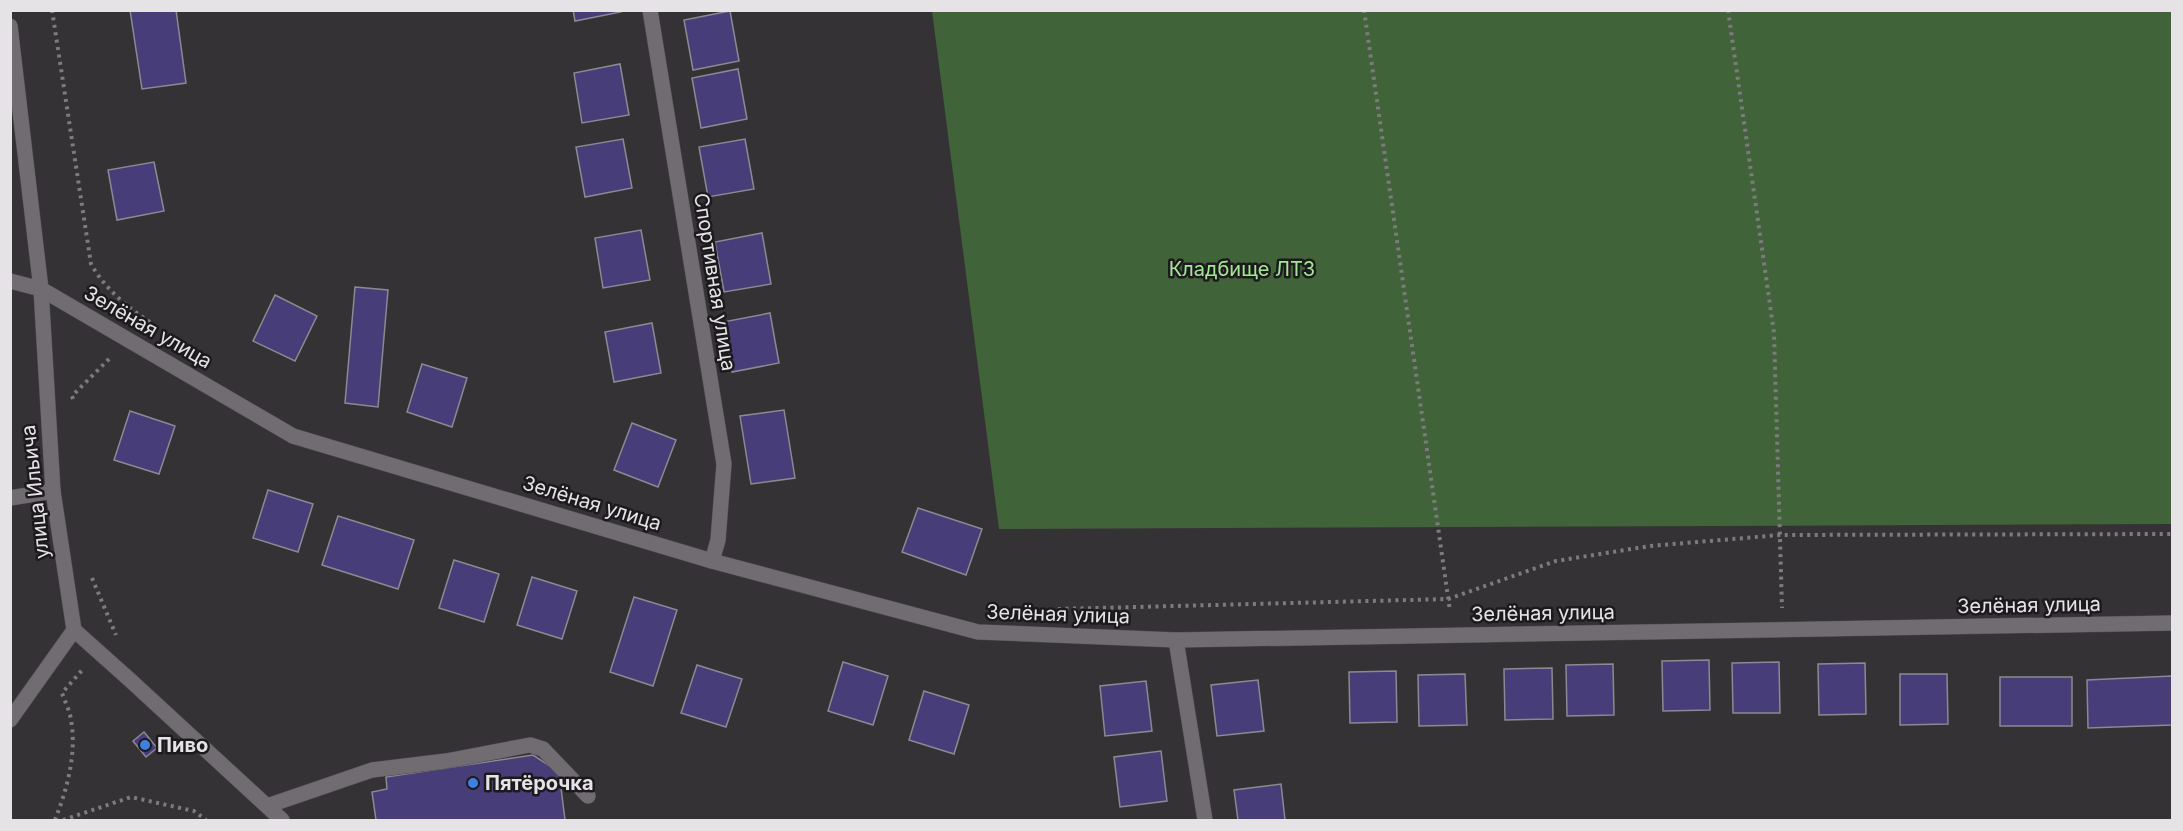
<svg xmlns="http://www.w3.org/2000/svg" width="2183" height="831" font-family="Inter,sans-serif">
	<style>
		.green { fill: #416339 }
		.building { fill: #473d78; stroke: #8b8a90; stroke-width: 1.5 }
		.lines { fill: none; stroke-linecap: round; stroke-linejoin: round }
		.lane-casing { stroke: #504e52; stroke-width: 16 }
		.street-casing { stroke: #504e52; stroke-width: 16 }
		.secondary-casing { stroke: #504e52; stroke-width: 16 }
		.path { stroke: #7d7b7e; stroke-width: 4; stroke-dasharray: 3 4.5; stroke-linecap: butt }
		.lane { stroke: #706c71; stroke-width: 15 }
		.street { stroke: #706c71; stroke-width: 15 }
		.secondary { stroke: #706c71; stroke-width: 15 }
		.shop-dot { fill: #3f7fe0; stroke: #1c1a1c; stroke-width: 2 }
		.labels { text-anchor: middle; stroke-width: 5; stroke-linejoin: round; paint-order: stroke }
		.park-label { font-size: 20px; fill: #a4e696; stroke: #1c1a1c }
		.street-label { font-size: 20px; fill: #e5e3e6; stroke: #1c1a1c }
		.poi-label { font-size: 20px; font-weight: bold; fill: #e5e3e6; stroke: #1c1a1c; text-anchor: start }
	</style>
	<rect width="100%" height="100%" fill="#353236"/>
	<polygon class="green" points="932,11 2172,11 2172,524 999,529"/>
	<g class="building">
		<polygon points="130,10 176,10 186,83 142,89"/>
		<polygon points="573,10 621,10 621,12 575,21"/>
		<polygon points="730,11 739,61 693,70 684,20"/>
		<polygon points="620,64 629,115 582,123 574,73"/>
		<polygon points="738,69 747,119 701,128 692,78"/>
		<polygon points="623,139 632,188 585,197 576,147"/>
		<polygon points="745,139 754,189 708,197 699,147"/>
		<polygon points="154,162 164,211 117,220 108,170"/>
		<polygon points="641,230 650,280 603,288 595,238"/>
		<polygon points="762,233 771,284 724,292 715,242"/>
		<polygon points="355,287 388,290 378,407 345,403"/>
		<polygon points="275,295 317,316 295,361 253,341"/>
		<polygon points="770,313 779,363 732,372 723,322"/>
		<polygon points="652,323 661,373 614,382 605,332"/>
		<polygon points="422,364 467,378 452,427 407,412"/>
		<polygon points="784,410 795,478 751,484 740,416"/>
		<polygon points="130,411 175,426 159,474 114,460"/>
		<polygon points="632,423 676,440 658,487 614,470"/>
		<polygon points="268,490 313,504 298,552 253,538"/>
		<polygon points="918,508 982,529 966,575 902,552"/>
		<polygon points="338,516 414,540 398,589 322,565"/>
		<polygon points="454,560 499,574 484,622 439,608"/>
		<polygon points="532,577 577,591 562,639 517,625"/>
		<polygon points="634,597 677,610 653,686 610,672"/>
		<polygon points="1709,660 1710,710 1663,711 1662,661"/>
		<polygon points="843,662 888,676 873,725 828,711"/>
		<polygon points="1779,662 1780,713 1733,713 1732,663"/>
		<polygon points="1865,663 1866,714 1819,715 1818,664"/>
		<polygon points="1613,664 1614,715 1567,716 1566,665"/>
		<polygon points="697,665 742,679 726,727 681,713"/>
		<polygon points="1552,668 1553,719 1505,720 1504,669"/>
		<polygon points="1396,671 1397,722 1350,723 1349,672"/>
		<polygon points="1465,674 1467,725 1419,726 1418,675"/>
		<polygon points="1900,674 1947,674 1948,724 1900,725"/>
		<polygon points="2172,676 2172,725 2088,728 2087,680"/>
		<rect x="2000" y="677" width="72" height="49"/>
		<polygon points="1258,680 1264,731 1217,736 1211,685"/>
		<polygon points="1146,681 1152,731 1105,736 1100,686"/>
		<polygon points="924,691 969,705 954,754 909,740"/>
		<polygon points="144,732 157,748 146,757 133,741"/>
		<polygon points="1161,751 1167,801 1120,807 1114,757"/>
		<polygon points="533,755 559,772 565,820 376,820 372,792 387,789 386,777"/>
		<polygon points="1281,784 1285,820 1238,820 1234,790"/>
	</g>
	<g class="lines">
		<g class="lane-casing">
			<polyline id="lane" points="267,806 372,770 446,761 530,745 543,749 588,796"/>
		</g>
		<g class="street-casing">
			<g id="street">
				<polyline points="650,10 724,464 718,540 712,561"/>
				<polyline points="10,281 41,289"/>
				<polyline points="10,498 53,491"/>
				<polyline points="1176,640 1205,820"/>
				<polyline points="10,720 74,630 130,680 282,820"/>
			</g>
		</g>
		<g class="secondary-casing">
			<g id="secondary">
				<polyline points="10,26 41,289 53,491 74,630"/>
				<polyline points="41,289 293,436 712,561 978,632 1176,640 2172,623"/>
			</g>
		</g>
		<g class="path">
			<path d="M52 10 91 264C105 289 129 309 153 324"/>
			<polyline points="1364,10 1450,611"/>
			<polyline points="1728,10 1774,333 1782,608"/>
			<polyline points="73,399 72,396 109,359"/>
			<polyline points="92,578 116,635"/>
			<polyline points="1058,609 1448,599 1556,561 1650,546 1780,535 2172,534"/>
			<path d="M55 820C67 789 77 754 71 720 70 711 65 702 62 693L84 668"/>
			<polyline points="63,820 131,797 194,811 206,820"/>
		</g>
		<use href="#lane" class="lane"/>
		<use href="#street" class="street"/>
		<use href="#secondary" class="secondary"/>
	</g>
	<g class="shop-dot">
		<circle cx="145" cy="745" r="6"/>
		<circle cx="473" cy="783" r="6"/>
	</g>
	<g class="labels">
		<g class="park-label">
			<text x="1242" y="276">Кладбище ЛТЗ</text>
		</g>
		<g class="street-label">
			<text transform="translate(715 282) rotate(81)" y="7">Спортивная улица</text>
			<text transform="translate(148 327) rotate(30)" y="7">Зелёная улица</text>
			<text transform="translate(35 492) rotate(-96)" y="7">улица Ильича</text>
			<text transform="translate(592 503) rotate(17)" y="7">Зелёная улица</text>
			<text transform="translate(2029 605) rotate(-1)" y="7">Зелёная улица</text>
			<text transform="translate(1543 613) rotate(-1)" y="7">Зелёная улица</text>
			<text transform="translate(1058 614) rotate(2)" y="7">Зелёная улица</text>
		</g>
		<g class="poi-label">
			<text x="157" y="752">Пиво</text>
			<text x="485" y="790">Пятёрочка</text>
		</g>
	</g>
	<rect width="2183" height="831" fill="none" stroke="#e5e3e6" stroke-width="24"/>
</svg>
